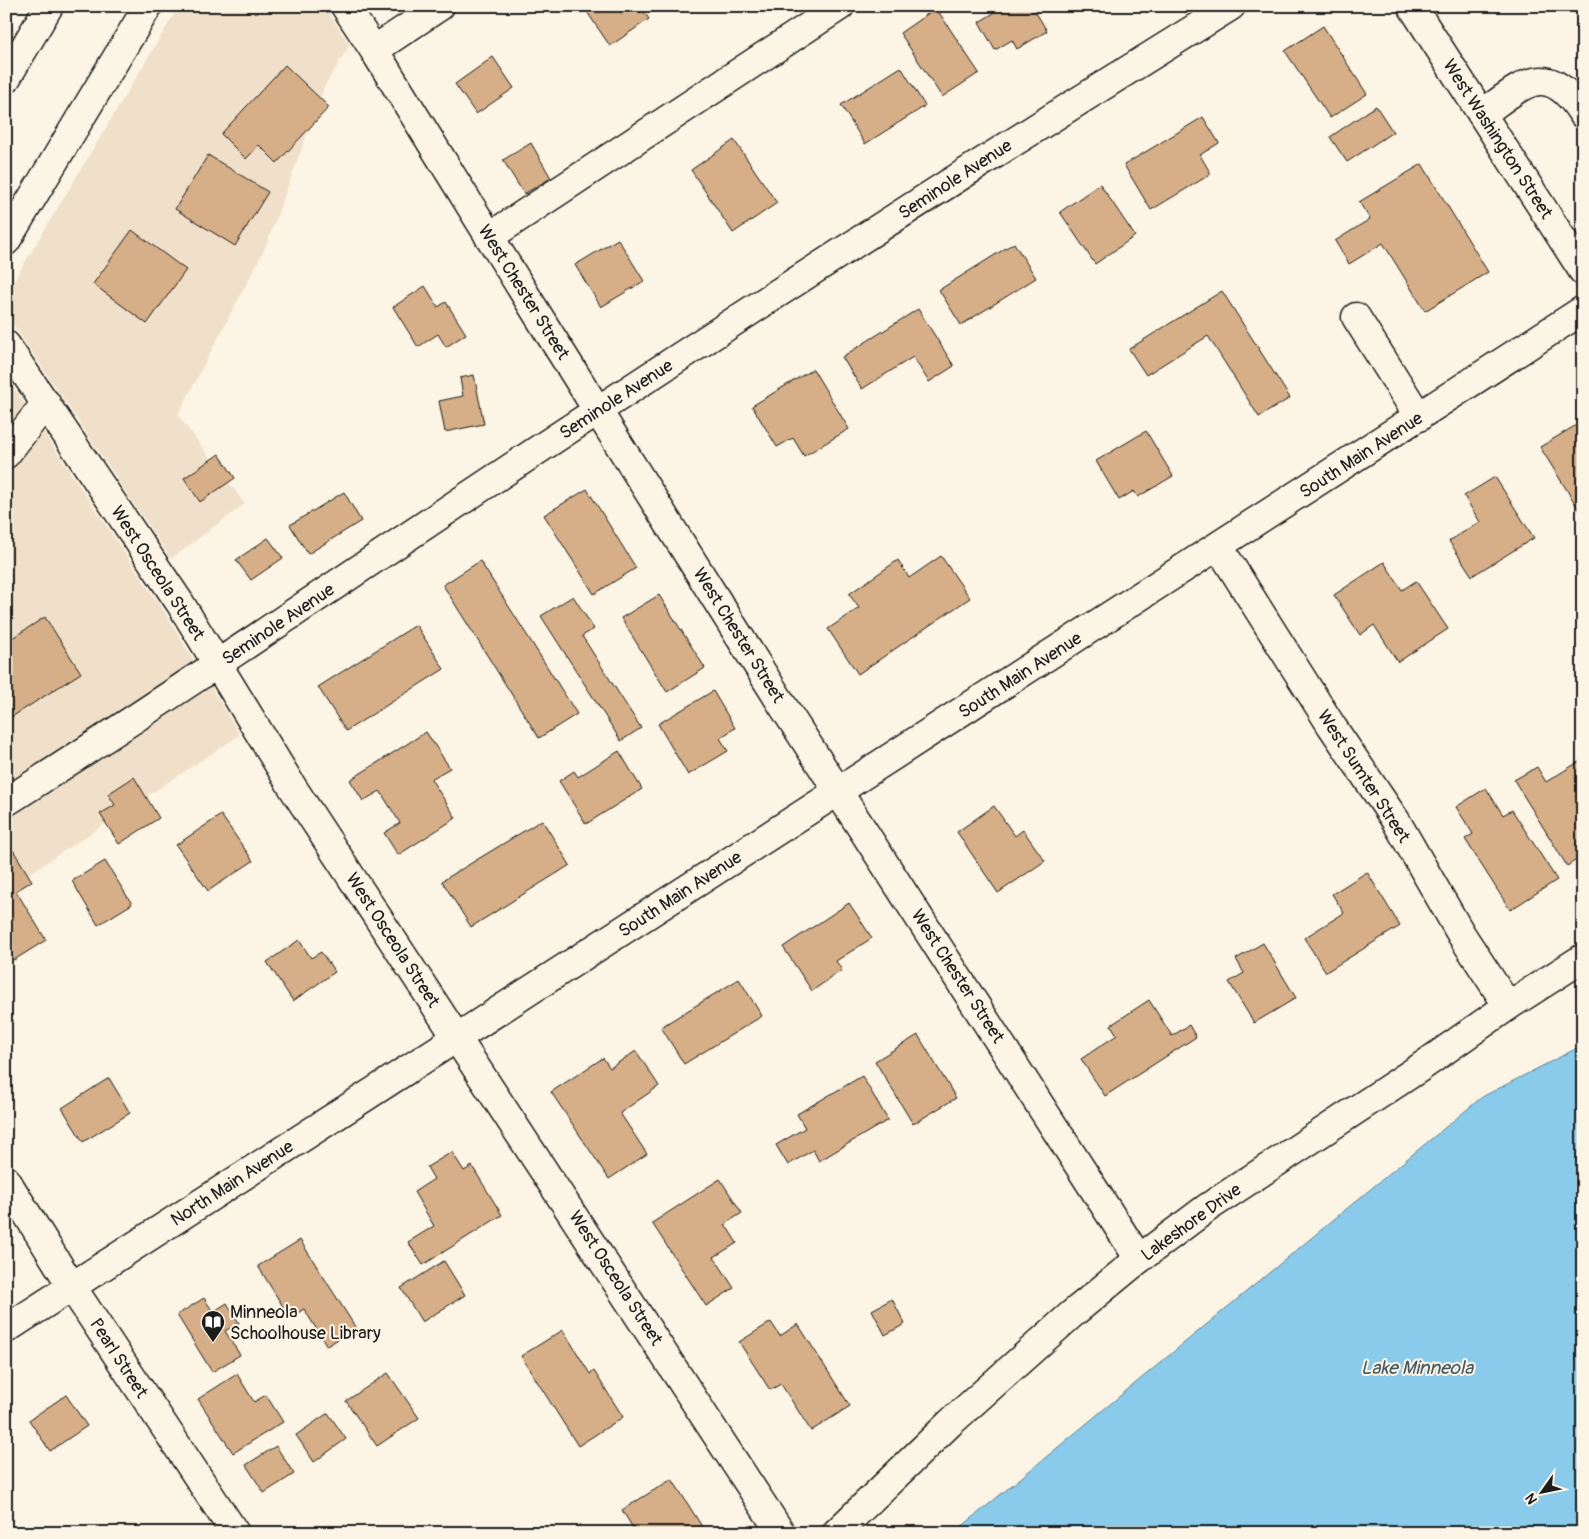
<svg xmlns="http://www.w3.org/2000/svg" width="1589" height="1539" font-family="Pangolin,sans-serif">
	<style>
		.built { fill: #f1e0c9 }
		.water { fill: #8acaeb; stroke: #5e8498 }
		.building { fill: #d6ae87; stroke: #1c1c1c }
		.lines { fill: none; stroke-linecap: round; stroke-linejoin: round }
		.minor-casing { stroke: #1c1c1c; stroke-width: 31 }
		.highway-casing { stroke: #1c1c1c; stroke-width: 31 }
		.minor { stroke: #fcf5e5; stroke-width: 28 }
		.highway { stroke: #fcf5e5; stroke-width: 28 }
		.labels { text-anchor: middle; stroke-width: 4; stroke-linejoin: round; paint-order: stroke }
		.street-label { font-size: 18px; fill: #1c1c1c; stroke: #fcf5e5 }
		.poi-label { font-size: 18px; fill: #1c1c1c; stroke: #fcf5e5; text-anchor: start }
		.water-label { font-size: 19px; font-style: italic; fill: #425964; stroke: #fcf5e5 }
	</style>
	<rect width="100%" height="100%" fill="#fcf5e5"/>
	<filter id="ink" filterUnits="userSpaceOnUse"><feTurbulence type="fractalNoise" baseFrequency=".02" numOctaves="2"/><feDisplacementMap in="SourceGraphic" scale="10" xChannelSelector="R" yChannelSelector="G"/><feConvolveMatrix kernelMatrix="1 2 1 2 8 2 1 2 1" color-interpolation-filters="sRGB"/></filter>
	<g filter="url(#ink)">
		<g class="built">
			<polygon points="179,6 324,6 350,45 325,85 266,246 178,415 245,504 171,559 6,314 6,294"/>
			<polygon points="6,376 165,613 194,661 6,784"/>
			<polygon points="211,687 240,735 6,889 6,821"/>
		</g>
		<polygon class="water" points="1583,1045 1583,1533 954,1533 1482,1097"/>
		<g class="building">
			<polygon points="583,6 640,6 649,19 610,46"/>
			<polygon points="989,6 1032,6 1047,31 1017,49 1012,40 995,50 979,22 994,13"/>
			<polygon points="936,8 979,73 942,97 900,33"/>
			<polygon points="1323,26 1367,94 1330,118 1285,51"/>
			<polygon points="493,57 514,88 476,114 455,84"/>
			<polygon points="285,65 329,107 277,163 259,145 246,159 221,134"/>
			<polygon points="901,67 925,106 865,144 841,105"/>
			<polygon points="1376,106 1393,132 1347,162 1330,137"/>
			<polygon points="1203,117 1219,143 1200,155 1211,174 1151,210 1124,165"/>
			<polygon points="734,140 777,203 733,233 691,170"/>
			<polygon points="531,143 551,178 524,194 503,160"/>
			<polygon points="208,155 268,192 235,246 175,209"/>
			<polygon points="1422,164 1488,272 1425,311 1383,243 1349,264 1335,241 1370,219 1359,202"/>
			<polygon points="1100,184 1135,236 1095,264 1060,212"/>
			<polygon points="132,230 186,270 147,324 93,284"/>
			<polygon points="618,239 644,281 601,307 575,265"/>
			<polygon points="1014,243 1036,278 961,325 939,290"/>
			<polygon points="425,286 438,307 446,302 466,334 446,347 438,334 418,347 393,307"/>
			<polygon points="1222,291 1290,398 1259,417 1208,336 1146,375 1129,349"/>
			<polygon points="918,309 954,366 929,382 913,357 862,389 842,357"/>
			<polygon points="813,369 849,429 804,456 793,438 777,447 752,406"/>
			<polygon points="474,375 484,424 445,432 439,401 463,396 460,378"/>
			<polygon points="1583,421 1583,516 1540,447"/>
			<polygon points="1146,431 1173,476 1138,497 1134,491 1119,500 1096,461"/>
			<polygon points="219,454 235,478 200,502 184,478"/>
			<polygon points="1495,477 1534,538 1472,576 1449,541 1480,522 1464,496"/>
			<polygon points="587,489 636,568 594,594 544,515"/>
			<polygon points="344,492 361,521 308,554 290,525"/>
			<polygon points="268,538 283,558 251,580 236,560"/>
			<polygon points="941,556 970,598 858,674 828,629 859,608 849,594 898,560 909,578"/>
			<polygon points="480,561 577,714 539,738 443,585"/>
			<polygon points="1384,562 1402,590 1416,581 1448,629 1398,662 1374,625 1360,635 1334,595"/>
			<polygon points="659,595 705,668 667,692 621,618"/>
			<polygon points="573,596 594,629 582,636 641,728 621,741 541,616"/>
			<polygon points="45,617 81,673 10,718 6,712 6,642"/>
			<polygon points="416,625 444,669 346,731 318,687"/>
			<polygon points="713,691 735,728 720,738 728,751 688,775 658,724"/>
			<polygon points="426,732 450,768 431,779 456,818 398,855 384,833 400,823 380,791 363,801 350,780"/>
			<polygon points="619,751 642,789 586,824 559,781 574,771 578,777"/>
			<polygon points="1580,761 1583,765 1583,832 1579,834 1583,840 1583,856 1567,866 1514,780 1537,767 1546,782"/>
			<polygon points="134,777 159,818 119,844 100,814 115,805 108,794"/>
			<polygon points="1486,788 1503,815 1512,810 1557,880 1510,910 1465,839 1473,834 1456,807"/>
			<polygon points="994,806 1015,836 1023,830 1045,861 998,893 957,832"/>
			<polygon points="221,815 253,861 208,891 176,845"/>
			<polygon points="542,820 570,865 471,927 442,881"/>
			<polygon points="13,850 32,881 16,891 46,940 14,960 6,947 6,854"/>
			<polygon points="105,861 132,904 98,925 72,881"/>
			<polygon points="1367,872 1400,926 1326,972 1304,938 1344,913 1332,894"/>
			<polygon points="849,903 872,938 836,961 842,970 812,991 783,947"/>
			<polygon points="299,940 311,958 321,952 335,972 293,1001 267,962"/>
			<polygon points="1263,943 1296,998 1254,1023 1229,982 1244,973 1236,959"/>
			<polygon points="739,979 762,1016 684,1064 661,1027"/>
			<polygon points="1149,1000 1172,1036 1189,1025 1196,1037 1105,1096 1081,1059 1117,1035 1111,1025"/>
			<polygon points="918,1035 956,1098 913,1124 875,1061"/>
			<polygon points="636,1051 659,1086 620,1113 647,1154 609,1179 551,1092 603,1058 610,1068"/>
			<polygon points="862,1076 888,1120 819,1161 813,1150 788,1165 776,1145 805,1128 797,1114"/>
			<polygon points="109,1078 130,1113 83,1142 62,1108"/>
			<polygon points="452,1152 464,1171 472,1166 502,1215 423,1265 408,1242 434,1226 414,1192 434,1179 427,1167"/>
			<polygon points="720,1179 742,1213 725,1224 737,1243 714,1257 734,1288 706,1306 652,1223"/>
			<polygon points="300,1240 356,1328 327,1346 304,1309 290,1318 258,1266"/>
			<polygon points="444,1261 465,1295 422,1322 401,1288"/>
			<polygon points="204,1298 213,1312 227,1303 239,1323 225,1331 240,1355 212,1372 177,1315"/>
			<polygon points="892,1299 905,1324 885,1335 872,1310"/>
			<polygon points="771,1322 780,1336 798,1324 850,1406 811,1431 781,1384 770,1390 739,1342"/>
			<polygon points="563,1330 590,1374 594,1371 623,1417 578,1446 521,1356"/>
			<polygon points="388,1373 419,1418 377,1446 346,1401"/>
			<polygon points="237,1374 254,1402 266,1395 283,1422 233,1453 198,1399"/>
			<polygon points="66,1395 87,1426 50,1451 29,1420"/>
			<polygon points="328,1413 346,1439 314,1462 296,1435"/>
			<polygon points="276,1446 294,1474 264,1493 246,1465"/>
			<polygon points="672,1479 706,1533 636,1533 622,1510"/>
		</g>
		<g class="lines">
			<g class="minor-casing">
				<g id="minor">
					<polyline points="345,6 374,50 549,333 783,706 1139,1259"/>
					<polyline points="1412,6 1583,271"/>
					<polyline points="374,50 440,6"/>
					<path d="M1482 114C1524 84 1547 58 1583 114"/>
					<polyline points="489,237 840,6"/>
					<polyline points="1356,317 1419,417"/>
					<polyline points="6,345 180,603 293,788 781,1533"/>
					<polyline points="6,454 46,403"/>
					<polyline points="1219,547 1331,725 1396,821 1461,934 1508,1006"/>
					<path d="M6 802C206 675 401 539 600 409 809 272 1019 137 1231 6"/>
					<polyline points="6,1180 72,1287 235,1533"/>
					<polyline points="6,1329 1583,310"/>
					<polyline points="836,1533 950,1423 1072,1314 1139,1259 1207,1208 1418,1069 1508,1006 1583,958"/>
				</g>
			</g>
			<g class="highway-casing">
				<g id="highway">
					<polyline points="6,79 49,6"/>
					<polyline points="6,241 148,6"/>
				</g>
			</g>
			<use href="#minor" class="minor"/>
			<use href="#highway" class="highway"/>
		</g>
	</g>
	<defs>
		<g id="library-pin" transform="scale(1.25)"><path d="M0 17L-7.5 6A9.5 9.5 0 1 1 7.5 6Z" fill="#1c1c1c" stroke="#fcf5e5"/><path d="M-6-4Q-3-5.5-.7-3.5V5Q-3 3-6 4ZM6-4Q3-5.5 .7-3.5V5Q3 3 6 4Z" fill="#fff"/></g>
	</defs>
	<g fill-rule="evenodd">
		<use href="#library-pin" x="213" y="1322"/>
	</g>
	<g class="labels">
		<g class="street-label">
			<text transform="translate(1498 139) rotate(57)" y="6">West Washington Street</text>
			<text transform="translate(955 179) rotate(-33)" y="6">Seminole Avenue</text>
			<text transform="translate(524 292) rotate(58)" y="6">West Chester Street</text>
			<text transform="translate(616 399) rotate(-33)" y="6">Seminole Avenue</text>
			<text transform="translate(1361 455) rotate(-33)" y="6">South Main Avenue</text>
			<text transform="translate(158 573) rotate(57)" y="6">West Osceola Street</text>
			<text transform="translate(278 624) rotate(-34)" y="6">Seminole Avenue</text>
			<text transform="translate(739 635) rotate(58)" y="6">West Chester Street</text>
			<text transform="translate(1020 675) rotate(-33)" y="6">South Main Avenue</text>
			<text transform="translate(1364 776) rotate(57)" y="6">West Sumter Street</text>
			<text transform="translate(680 894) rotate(-33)" y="6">South Main Avenue</text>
			<text transform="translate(393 940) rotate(57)" y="6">West Osceola Street</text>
			<text transform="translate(958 976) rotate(57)" y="6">West Chester Street</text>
			<text transform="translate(232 1183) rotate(-33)" y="6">North Main Avenue</text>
			<text transform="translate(1191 1222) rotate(-36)" y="6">Lakeshore Drive</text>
			<text transform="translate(616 1278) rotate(57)" y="6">West Osceola Street</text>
			<text transform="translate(119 1358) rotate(57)" y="6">Pearl Street</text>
		</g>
		<g class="poi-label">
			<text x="230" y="1318">Minneola<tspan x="230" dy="21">Schoolhouse Library</tspan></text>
		</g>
		<g class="water-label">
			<text x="1417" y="1374">Lake Minneola</text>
		</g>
	</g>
	<rect width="1589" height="1539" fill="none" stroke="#fcf5e5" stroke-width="25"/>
	<rect x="12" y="12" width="1564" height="1514" fill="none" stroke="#1c1c1c" stroke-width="2" filter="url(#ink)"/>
	<g transform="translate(1542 1492) rotate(237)" stroke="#fcf5e5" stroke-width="4" paint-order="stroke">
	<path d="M0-4L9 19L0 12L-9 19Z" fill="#1c1c1c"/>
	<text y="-8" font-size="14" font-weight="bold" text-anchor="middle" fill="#1c1c1c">N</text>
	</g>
</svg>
